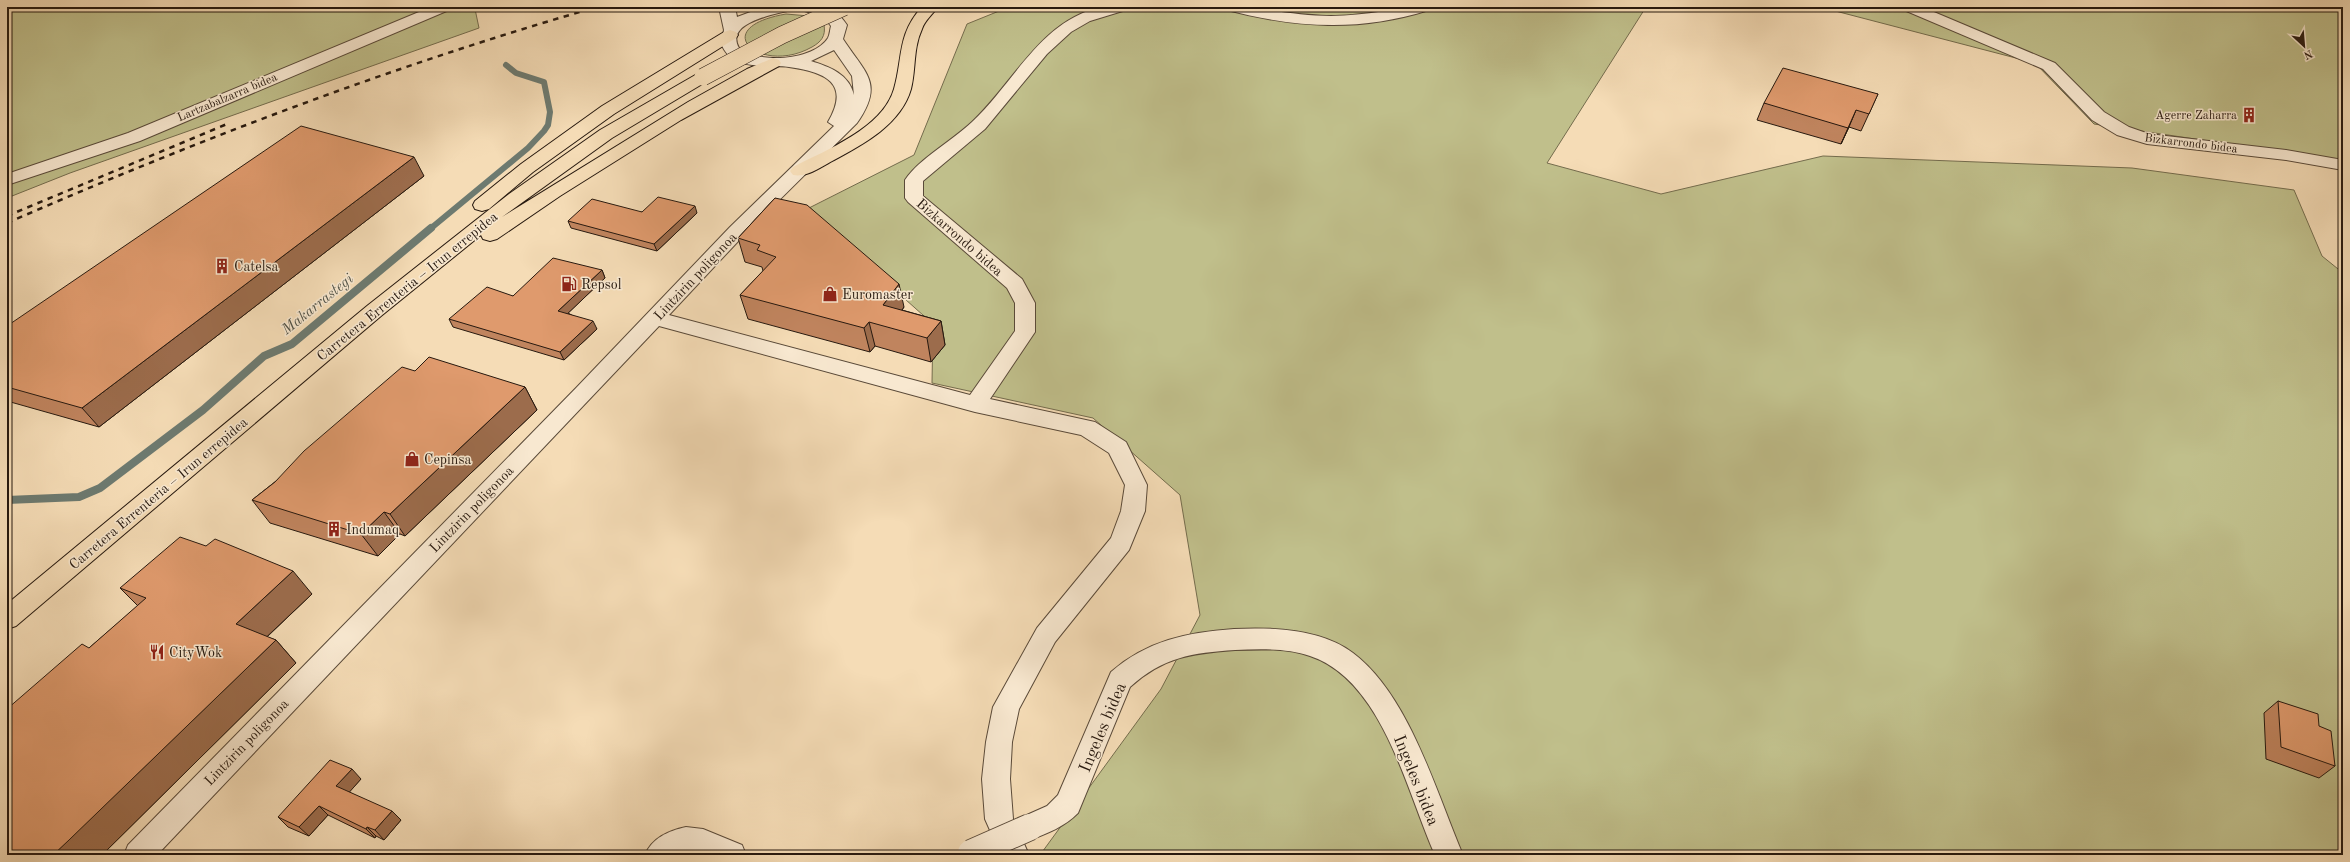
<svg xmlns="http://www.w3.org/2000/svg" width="2350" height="862" font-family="'Old Standard TT',serif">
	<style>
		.green { fill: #c0bf8b; stroke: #746c4d }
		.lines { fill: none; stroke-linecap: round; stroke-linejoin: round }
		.stream-far1 { stroke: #6d7a70; stroke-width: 6 }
		.stream { stroke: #6d7a70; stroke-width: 8 }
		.minor-casing { stroke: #5a4a39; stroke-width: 2 }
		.primary-casing { stroke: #27190f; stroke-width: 2 }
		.minor { fill: #f8e8d0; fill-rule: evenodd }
		.primary { fill: #f5dcb6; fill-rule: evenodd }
		.rail { stroke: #27190f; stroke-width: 2.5; stroke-dasharray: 5.5 5.5; stroke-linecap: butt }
		.minor-bridge-casing { stroke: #5a4a39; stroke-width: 28; stroke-linecap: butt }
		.primary-bridge-casing { stroke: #27190f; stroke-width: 18; stroke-linecap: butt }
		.minor-bridge { stroke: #f8e8d0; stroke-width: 26 }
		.primary-bridge { stroke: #f5dcb6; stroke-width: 17 }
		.wall { fill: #c0845e; stroke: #27190f }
		.shaded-wall { fill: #9c6c4c; stroke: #27190f }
		.building { fill: #df9a6d; stroke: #27190f }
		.labels { text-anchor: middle; stroke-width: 3; stroke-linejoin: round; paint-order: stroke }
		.far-street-label { font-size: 12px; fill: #27190f; stroke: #f8e8d0 }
		.far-poi-label { font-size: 12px; fill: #27190f; stroke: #f8e8d0; text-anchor: end }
		.street-label { font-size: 14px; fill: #27190f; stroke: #f8e8d0 }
		.poi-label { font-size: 14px; fill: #27190f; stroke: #f8e8d0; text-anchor: start }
		.water-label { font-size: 15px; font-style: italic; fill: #505247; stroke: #f8e8d0 }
		.near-street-label { font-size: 17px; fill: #27190f; stroke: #f8e8d0 }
	</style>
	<rect width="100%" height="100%" fill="#f5dcb6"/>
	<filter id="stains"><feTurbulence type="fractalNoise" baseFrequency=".005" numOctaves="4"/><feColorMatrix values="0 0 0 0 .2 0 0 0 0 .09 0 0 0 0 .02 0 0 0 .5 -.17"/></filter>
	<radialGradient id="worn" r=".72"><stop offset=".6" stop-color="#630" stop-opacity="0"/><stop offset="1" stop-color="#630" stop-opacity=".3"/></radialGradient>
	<g class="green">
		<polygon points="7,7 482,7 475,9 479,28 70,173 7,198"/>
		<polygon points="1009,7 1646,7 1547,163 1661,194 1823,156 2132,168 2294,190 2322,256 2343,273 2343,855 1040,855 1161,689 1200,615 1180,495 1093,418 932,383 933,324 805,210 914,155 967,24"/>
		<polygon points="1820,7 2343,7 2343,161 2094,124 2035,63"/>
		<path d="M786 14 809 16 824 25C826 36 821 42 812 47 761 76 705 28 786 14Z"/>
	</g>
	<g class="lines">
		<polyline class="stream-far1" points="430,229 528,148 544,131 548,125 550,112 544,82 516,73 506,65"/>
		<polyline class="stream" points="7,500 79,497 100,488 203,410 264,356 292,344 431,228"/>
		<g class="minor-casing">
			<g id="minor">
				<polygon points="431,7 452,7 449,10 140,141 7,185 7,174 128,133"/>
				<path d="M719 7H735L737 17 764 7H794L791 10C777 14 724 22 739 48 759 64 813 61 828 38 830 34 830 29 831 26L823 16 801 10 798 7C821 7 833 4 847 25L843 39C865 73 885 83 857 123L744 235 669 315 970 395 1015 331V303L1007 288 908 202 905 198V180C920 158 952 141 972 122 1014 83 1040 21 1101 7 1110 6 1120 7 1129 7L1126 10 1090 21 1071 32 1047 54 985 129 923 181V196L1022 279 1035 303V332L990 399 1095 422 1126 442 1147 485 1145 511 1129 550 1055 642 1019 709 1012 742 1010 779 1013 819 1016 826 1020 818 1047 806 1058 795 1111 672C1146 641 1188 632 1234 629 1271 627 1322 629 1353 653 1409 695 1436 792 1463 855H1435C1407 793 1383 680 1310 656 1287 648 1260 649 1235 650 1192 653 1163 657 1130 687L1078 813C1064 827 1048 833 1030 840L1021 837 1029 855H1001L985 819 982 779 986 742 993 707 1037 628 1111 538 1121 511 1125 485 1109 453 1081 435 975 412 659 326 157 855H124L128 845 577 387 730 227 834 126 828 122C851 83 825 72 789 67 767 64 731 72 721 43L724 30ZM834 50 852 76 854 95C849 74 830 67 811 61Z"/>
				<path d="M1224 7C1261 7 1295 16 1331 16 1366 16 1398 7 1432 7L1429 10C1360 32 1296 28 1227 10Z"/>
				<polygon points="1901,7 1922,7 2055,63 2104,112 2129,127 2149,134 2286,150 2343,160 2343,170 2286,160 2147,144 2117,135 2092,120 2043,69 1904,10"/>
				<path d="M686 827 703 829 742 845 746 855H645C652 838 668 831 686 827Z"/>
			</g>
		</g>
		<g class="primary-casing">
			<g id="primary">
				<path d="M922 7H938C932 15 925 20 922 29 913 48 916 70 911 89 901 124 864 144 834 160 822 166 807 178 793 175L790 171 793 167C826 150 883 128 894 89 903 58 897 34 922 7Z"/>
				<polygon points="730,30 736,32 738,35 736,38 614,114 533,172 489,209 482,211 475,209 473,205 475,201 521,164 602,106 724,32"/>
				<polygon points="773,58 779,60 781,63 779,66 681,120 560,196 497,239 490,241 483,239 481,235 381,316 16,626 7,629 7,604 367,306 509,194 600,130 697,74 709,74 711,77 709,80 612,138 502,217 688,102 747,69"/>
			</g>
		</g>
		<use href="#minor" class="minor"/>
		<use href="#primary" class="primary"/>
		<g class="rail">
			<polyline points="7,216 227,124"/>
			<path d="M7 223C200 139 395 65 597 7"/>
		</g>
		<g class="minor-bridge-casing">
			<polyline id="minor-bridge" points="971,853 1030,827"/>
		</g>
		<g class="primary-bridge-casing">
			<polyline id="primary-bridge" points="703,77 782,35 844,7"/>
		</g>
		<use href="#minor-bridge" class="minor-bridge"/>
		<use href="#primary-bridge" class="primary-bridge"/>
	</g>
	<g class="wall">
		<polygon points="1878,94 1861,131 1849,127 1841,144 1757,120 1764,103"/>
		<polygon points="424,176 99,427 7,401 7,326"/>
		<polygon points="775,198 904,307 902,310 941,321 945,345 931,362 875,346 870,352 748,319 740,295 763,271 762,267 745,262 738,238"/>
		<polygon points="642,212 697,213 657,251 571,228 568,221"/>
		<polygon points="602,270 605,278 568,313 597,329 564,360 453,327 449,319 513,296"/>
		<polygon points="415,371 525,387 537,410 405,536 400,534 378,556 270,523 252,500"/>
		<polygon points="120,588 312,594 267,637 276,640 296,663 102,855 7,855 89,648 138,606"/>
		<polygon points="2278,701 2319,726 2335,766 2319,778 2266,759 2264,713"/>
		<polygon points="361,779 349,792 401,820 384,840 376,836 375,838 328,815 309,836 288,827 278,817"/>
	</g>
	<g class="shaded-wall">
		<polygon points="1856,110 1849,127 1841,144 1848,128"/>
		<polygon points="414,157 424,176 99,427 82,408"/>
		<polygon points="695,206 697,213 657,251 654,244"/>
		<polygon points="602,270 605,278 562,319 558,311"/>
		<polygon points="899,284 904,307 889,328 883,305"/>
		<polygon points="593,321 597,329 564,360 560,352"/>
		<polygon points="941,321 945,345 931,362 927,338"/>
		<polygon points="869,322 875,346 870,352 864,328"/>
		<polygon points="525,387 537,410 405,536 390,514"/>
		<polygon points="384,512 400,534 378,556 361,534"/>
		<polygon points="293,571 312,594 257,646 236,624"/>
		<polygon points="276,640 296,663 102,855 53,855"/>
		<polygon points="352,769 361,779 346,796 336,786"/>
		<polygon points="319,806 328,815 309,836 299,827"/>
		<polygon points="392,811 401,820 384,840 375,830"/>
		<polygon points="367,827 376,836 375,838 366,829"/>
	</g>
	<g class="building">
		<polygon points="1783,68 1878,94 1869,114 1856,110 1848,128 1764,103"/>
		<polygon points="301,126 414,157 82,408 7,387 7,326"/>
		<polygon points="658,197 695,206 654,244 568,221 592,199 642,212"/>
		<polygon points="775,198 807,205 899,284 883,305 941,321 927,338 869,322 864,328 740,295 776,257 757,250 760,245 738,238"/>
		<polygon points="553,258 602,270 558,311 593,321 560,352 449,319 487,287 513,296"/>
		<polygon points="429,357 525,387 390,514 384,512 361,534 252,500 275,482 304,451 402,367 415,371"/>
		<polygon points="180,537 206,546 215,539 293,571 236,624 276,640 69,840 53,855 7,855 7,709 82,644 89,648 146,598 120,588"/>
		<polygon points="2278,701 2318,714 2319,726 2331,731 2335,766 2281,747"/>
		<polygon points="330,760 352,769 336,786 392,811 375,830 367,827 366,829 319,806 299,827 278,817"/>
	</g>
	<defs>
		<g id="building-bare" transform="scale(1.2)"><path d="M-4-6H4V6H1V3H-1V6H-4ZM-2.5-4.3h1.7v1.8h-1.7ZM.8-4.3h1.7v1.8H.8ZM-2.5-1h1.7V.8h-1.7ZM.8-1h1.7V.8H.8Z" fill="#8f2418" stroke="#f8e8d0" stroke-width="2.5" paint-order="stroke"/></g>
		<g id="fuel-bare" transform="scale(1.2)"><path d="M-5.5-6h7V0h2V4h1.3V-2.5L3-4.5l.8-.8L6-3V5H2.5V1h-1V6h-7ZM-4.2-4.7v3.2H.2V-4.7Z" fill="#8f2418" stroke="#f8e8d0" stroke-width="2.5" paint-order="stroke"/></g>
		<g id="shop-bare" transform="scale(1.2)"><path d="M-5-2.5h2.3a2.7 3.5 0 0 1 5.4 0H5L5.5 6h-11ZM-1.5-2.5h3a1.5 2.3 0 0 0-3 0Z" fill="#8f2418" stroke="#f8e8d0" stroke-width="2.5" paint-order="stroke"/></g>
		<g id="restaurant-bare" transform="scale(1.2)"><path d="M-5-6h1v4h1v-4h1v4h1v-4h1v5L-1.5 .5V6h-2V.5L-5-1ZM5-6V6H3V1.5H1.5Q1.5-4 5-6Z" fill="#8f2418" stroke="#f8e8d0" stroke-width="2.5" paint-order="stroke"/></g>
	</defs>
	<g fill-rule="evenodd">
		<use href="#building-bare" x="2249" y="115"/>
		<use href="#building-bare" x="222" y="266"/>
		<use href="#fuel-bare" x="569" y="284"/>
		<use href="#shop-bare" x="830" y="294"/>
		<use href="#shop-bare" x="412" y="459"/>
		<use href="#building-bare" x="334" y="529"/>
		<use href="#restaurant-bare" x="157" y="652"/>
	</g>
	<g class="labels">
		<g class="far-street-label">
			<text transform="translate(227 97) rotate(-23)" y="4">Lartzabalzarra bidea</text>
			<text transform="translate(2191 143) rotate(7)" y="4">Bizkarrondo bidea</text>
		</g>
		<g class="far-poi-label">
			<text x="2237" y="119">Agerre Zaharra</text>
		</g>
		<g class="street-label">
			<text transform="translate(960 237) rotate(41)" y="5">Bizkarrondo bidea</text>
			<text transform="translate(695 276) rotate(-47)" y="5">Lintzirin poligonoa</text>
			<text transform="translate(407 286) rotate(-39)" y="5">Carretera Errenteria – Irun errepidea</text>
			<text transform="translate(158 493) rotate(-40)" y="5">Carretera Errenteria – Irun errepidea</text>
			<text transform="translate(471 509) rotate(-46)" y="5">Lintzirin poligonoa</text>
			<text transform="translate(246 742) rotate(-46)" y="5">Lintzirin poligonoa</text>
		</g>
		<g class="poi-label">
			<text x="234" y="271">Catelsa</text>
			<text x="581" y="289">Repsol</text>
			<text x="842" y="299">Euromaster</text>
			<text x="424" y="464">Cepinsa</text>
			<text x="346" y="534">Indumaq</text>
			<text x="169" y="657">CityWok</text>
		</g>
		<g class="water-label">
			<text transform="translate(317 304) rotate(-39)" y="5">Makarrastegi</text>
		</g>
		<g class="near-street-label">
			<text transform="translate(1102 727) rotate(-67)" y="6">Ingeles bidea</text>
			<text transform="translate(1417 780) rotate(68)" y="6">Ingeles bidea</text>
		</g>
	</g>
	<rect width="2350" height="862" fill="none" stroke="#f5dcb6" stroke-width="24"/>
	<rect x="8" y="8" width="2334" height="846" fill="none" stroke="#27190f" stroke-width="2"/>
	<rect x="12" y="12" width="2326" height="838" fill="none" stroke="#27190f"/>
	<g transform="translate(2304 46) rotate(154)" stroke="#f8e8d0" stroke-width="3" paint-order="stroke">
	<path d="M0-3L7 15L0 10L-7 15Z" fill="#27190f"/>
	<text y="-6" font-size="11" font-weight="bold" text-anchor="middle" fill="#27190f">N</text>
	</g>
	<rect width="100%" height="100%" filter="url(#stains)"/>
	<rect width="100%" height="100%" fill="url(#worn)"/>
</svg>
